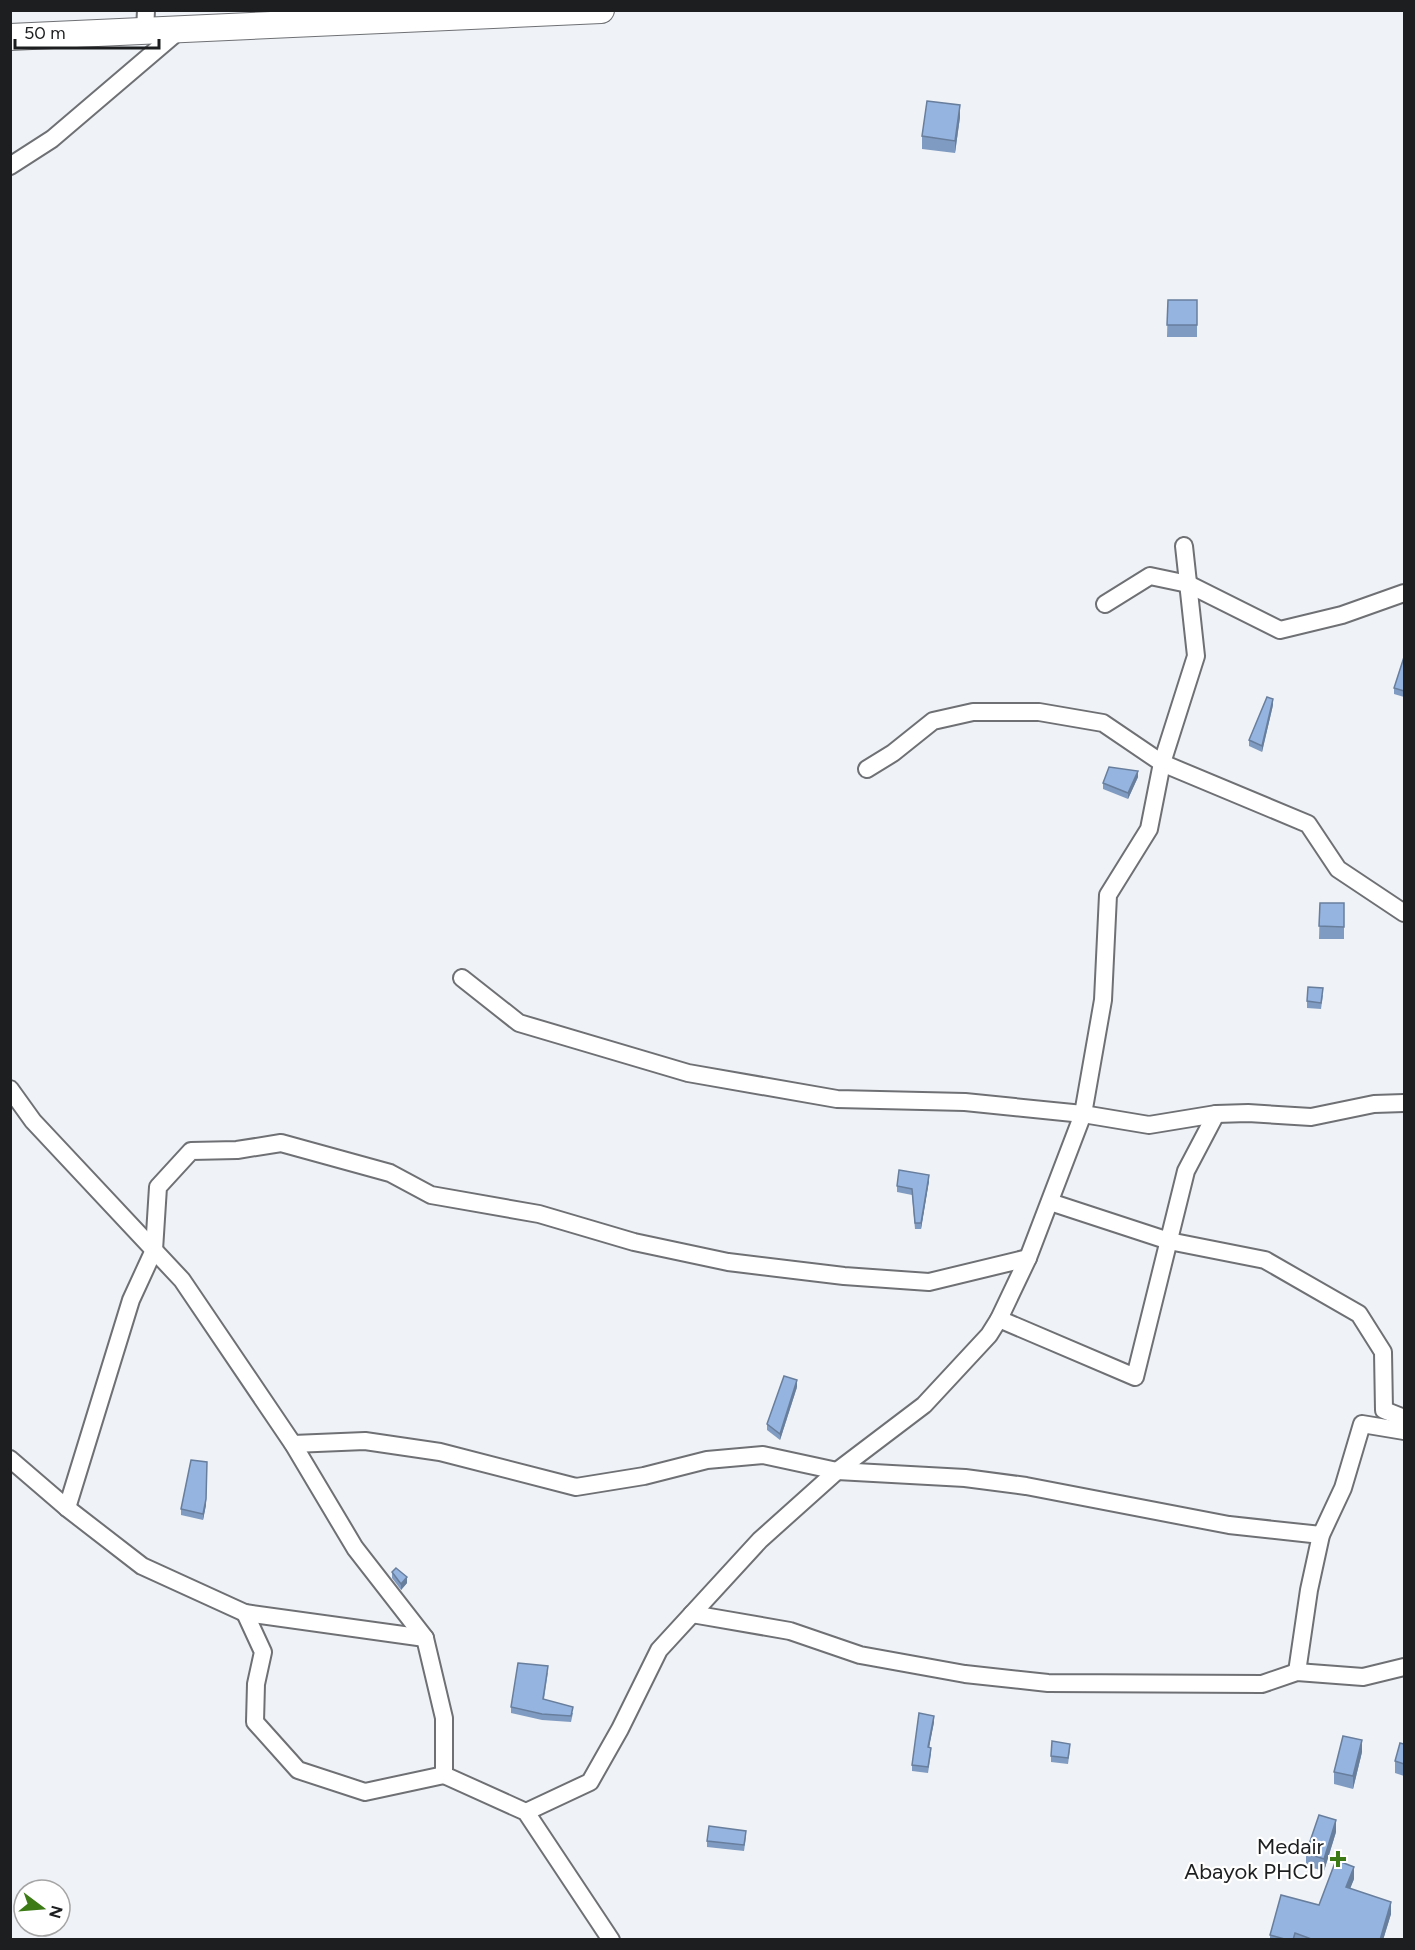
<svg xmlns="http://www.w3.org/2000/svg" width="1415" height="1950" font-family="Figtree,sans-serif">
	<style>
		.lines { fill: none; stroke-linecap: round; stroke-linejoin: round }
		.street-casing { stroke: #6e7074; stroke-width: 20 }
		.primary-casing { stroke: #6e7074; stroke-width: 28 }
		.street { stroke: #fff; stroke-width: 16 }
		.primary { stroke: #fff; stroke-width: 26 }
		.wall { fill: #809bc1 }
		.shaded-wall { fill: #687e9d }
		.building { fill: #95b4e0; stroke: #687e9d; stroke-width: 1.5 }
		.poi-dot { fill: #3c7a16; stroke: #fff; stroke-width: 2 }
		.labels { text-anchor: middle; stroke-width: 4.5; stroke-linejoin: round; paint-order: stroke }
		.poi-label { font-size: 22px; fill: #1d1e1f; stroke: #fff; text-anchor: end }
	</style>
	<rect width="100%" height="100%" fill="#eff2f6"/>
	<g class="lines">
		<g class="street-casing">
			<g id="street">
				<polyline points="145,31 146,10"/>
				<polyline points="10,166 52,139 181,29"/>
				<polyline points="1105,604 1150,576 1188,584 1280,630 1342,615 1404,593"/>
				<polyline points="867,769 893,753 933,721 973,712 1039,712 1103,723 1162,763 1308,824 1338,869 1404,913"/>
				<polyline points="462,978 519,1023 688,1073 837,1099 965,1102 1083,1114 1149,1125 1216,1114 1248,1113 1311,1117 1374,1104 1404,1103"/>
				<polyline points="10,1089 33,1121 182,1280 293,1444 355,1548 425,1638 444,1718 444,1775 526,1812 611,1940"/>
				<polyline points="1050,1202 1169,1241 1265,1260 1359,1314 1383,1352 1384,1410 1404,1418"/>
				<polyline points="999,1319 1135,1377 1186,1171 1216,1114"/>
				<polyline points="293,1444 365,1441 440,1452 576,1487 644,1476 707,1460 763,1455 837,1471 965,1478 1026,1486 1229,1525 1321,1535"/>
				<polyline points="10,1459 67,1508 142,1566 245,1613 425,1638"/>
				<polyline points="67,1508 131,1300 154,1250 158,1187 191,1151 237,1150 281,1143 390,1173 431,1195 539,1214 634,1242 728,1262 844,1276 929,1282 1028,1258"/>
				<polyline points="245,1613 263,1652 256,1684 255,1722 298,1770 365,1792 444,1775"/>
				<polyline points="692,1614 790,1631 860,1655 965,1674 1048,1683 1262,1684 1297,1672 1363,1677 1404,1667"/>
				<polyline points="1297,1672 1309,1590 1321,1535 1343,1488 1362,1424 1404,1431"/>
				<polyline points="526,1812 590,1782 620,1729 659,1650 760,1540 837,1471 924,1405 989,1335 999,1319 1028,1258 1083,1114 1103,1000 1108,895 1149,829 1162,763 1196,656 1184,546"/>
			</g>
		</g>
		<g class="primary-casing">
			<polyline id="primary" points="10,37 601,10"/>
		</g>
		<use href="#street" class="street"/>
		<use href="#primary" class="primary"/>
	</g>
	<g class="wall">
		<polygon points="960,117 955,153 922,149 922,136"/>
		<polygon points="1168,300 1197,300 1197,337 1167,337"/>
		<polygon points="1404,657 1404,697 1394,694 1394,688"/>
		<polygon points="1273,705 1262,752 1249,746 1249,740"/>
		<polygon points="1138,777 1128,799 1103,789 1103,783"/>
		<polygon points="1320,903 1344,903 1344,939 1319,939"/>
		<polygon points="1323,995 1321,1009 1307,1008 1307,1001"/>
		<polygon points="929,1181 921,1229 915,1229 912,1195 897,1192 897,1186"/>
		<polygon points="797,1387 780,1440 767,1430 767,1424"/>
		<polygon points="206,1505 203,1520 181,1515 181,1509"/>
		<polygon points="392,1572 407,1583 401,1590 392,1578"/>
		<polygon points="548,1672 544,1699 573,1713 571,1722 542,1720 511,1713 511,1707"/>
		<polygon points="934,1722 929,1747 931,1754 928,1773 912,1771 912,1765"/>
		<polygon points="1404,1744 1404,1776 1395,1773 1395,1761"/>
		<polygon points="1070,1750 1068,1764 1051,1762 1051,1756"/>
		<polygon points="1362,1752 1353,1789 1334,1784 1334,1772"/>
		<polygon points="1336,1832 1324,1871 1306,1866 1306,1853"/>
		<polygon points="746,1837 744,1851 707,1847 707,1841"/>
		<polygon points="1354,1879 1350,1888 1391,1914 1383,1940 1270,1940 1270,1935 1319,1905"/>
	</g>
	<g class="shaded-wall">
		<polygon points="960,105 960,117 955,153 955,141"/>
		<polygon points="1273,699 1273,705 1262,752 1262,746"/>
		<polygon points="1138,771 1138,777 1128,799 1128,793"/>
		<polygon points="929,1175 929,1181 921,1229 921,1223"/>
		<polygon points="797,1380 797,1387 780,1440 780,1434"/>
		<polygon points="207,1462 206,1505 203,1520 203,1514"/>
		<polygon points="407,1577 407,1583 401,1590 401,1584"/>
		<polygon points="934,1716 934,1722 928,1753 928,1747"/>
		<polygon points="1362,1740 1362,1752 1353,1789 1353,1776"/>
		<polygon points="1336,1820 1336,1832 1324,1871 1324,1859"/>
		<polygon points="1354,1867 1354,1879 1346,1899 1346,1887"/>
		<polygon points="1391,1902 1391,1914 1383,1940 1380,1940"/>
	</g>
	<g class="building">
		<polygon points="927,101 960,105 955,141 922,136"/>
		<polygon points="1168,300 1197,300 1197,325 1167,325"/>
		<polygon points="1404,657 1404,691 1394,688"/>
		<polygon points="1267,697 1273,699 1262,746 1249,740"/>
		<polygon points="1109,767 1138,771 1128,793 1103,783"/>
		<polygon points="1320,903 1344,903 1344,927 1319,926"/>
		<polygon points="1308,987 1323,988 1321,1003 1307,1001"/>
		<polygon points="899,1170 929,1175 921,1223 915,1223 912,1189 897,1186"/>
		<polygon points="784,1376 797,1380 780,1434 767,1424"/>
		<polygon points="191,1460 207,1462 206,1499 203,1514 181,1509"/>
		<polygon points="396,1568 407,1577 401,1584 392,1572"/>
		<polygon points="518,1663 548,1666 543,1699 573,1707 571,1716 542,1714 511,1707"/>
		<polygon points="919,1713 934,1716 928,1747 931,1748 928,1767 912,1765"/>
		<polygon points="1343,1736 1362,1740 1353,1776 1334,1772"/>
		<polygon points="1052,1741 1070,1744 1068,1758 1051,1756"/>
		<polygon points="1400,1743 1404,1744 1404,1764 1395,1761"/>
		<polygon points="1319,1815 1336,1820 1324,1859 1306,1853"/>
		<polygon points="709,1826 746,1831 744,1845 707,1841"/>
		<polygon points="1336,1860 1354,1867 1346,1887 1391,1902 1380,1940 1314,1940 1295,1933 1293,1940 1288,1940 1270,1935 1281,1895 1319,1905"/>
	</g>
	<path class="poi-dot" d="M1335 1850h6v6h6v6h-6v6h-6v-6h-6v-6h6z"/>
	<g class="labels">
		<g class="poi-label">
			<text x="1324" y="1854">Medair<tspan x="1324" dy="25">Abayok PHCU</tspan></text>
		</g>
	</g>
	<rect width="1415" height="1950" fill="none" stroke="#1d1e1f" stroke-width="24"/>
	<g transform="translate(42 1908) rotate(106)"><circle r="28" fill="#ffffff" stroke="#a5a5a5" stroke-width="1.5"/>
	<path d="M0-4.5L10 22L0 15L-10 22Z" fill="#3c7a16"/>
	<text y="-9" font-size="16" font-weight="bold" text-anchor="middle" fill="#1d1e1f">N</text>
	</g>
	<path d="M15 39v9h144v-9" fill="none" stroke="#1d1e1f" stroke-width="3"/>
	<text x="24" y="39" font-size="18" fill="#1d1e1f" stroke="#ffffff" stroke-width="4.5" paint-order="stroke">50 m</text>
</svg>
